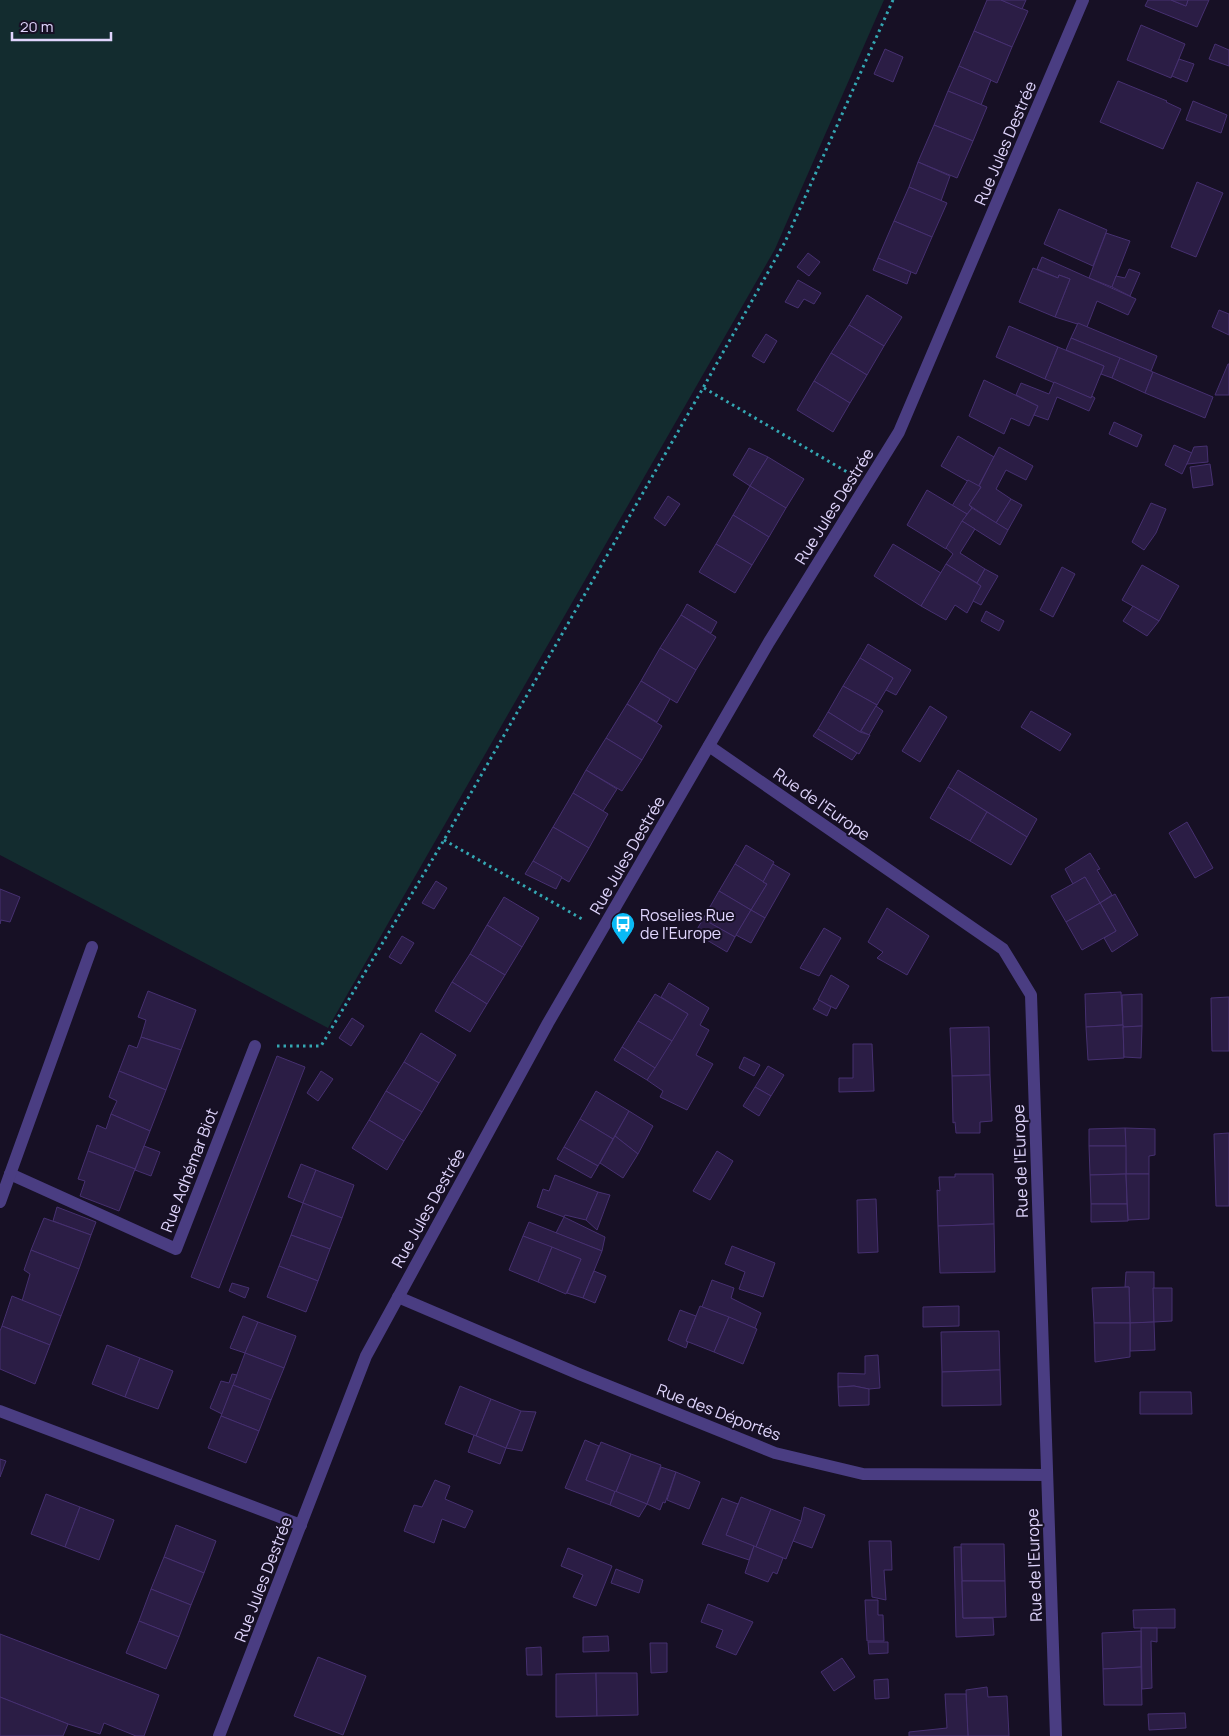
<svg xmlns="http://www.w3.org/2000/svg" width="1229" height="1736" font-family="Manrope,sans-serif">
	<style>
		.green { fill: #132c2f }
		.building { fill: #2b1d45; stroke: #463070 }
		.lines { fill: none; stroke-linecap: round; stroke-linejoin: round }
		.path { stroke: #34a7b3; stroke-width: 3; stroke-dasharray: 2.5 4; stroke-linecap: butt }
		.minor { stroke: #4a3d82; stroke-width: 12 }
		.labels { text-anchor: middle; stroke-width: 4; stroke-linejoin: round; paint-order: stroke }
		.street-label { font-size: 16px; fill: #e0d5fd; stroke: #171025 }
		.poi-label { font-size: 16px; fill: #e0d5fd; stroke: #171025; text-anchor: start }
	</style>
	<rect width="100%" height="100%" fill="#171025"/>
	<polygon class="green" points="0,0 884,0 775,249 328,1028 0,855"/>
	<g class="building">
		<polygon points="987,0 1001,0 1028,11 1012,47 974,31"/>
		<polygon points="1001,0 1026,0 1022,9"/>
		<polygon points="1148,0 1171,0 1186,6 1188,0 1209,0 1197,27 1145,6"/>
		<polygon points="1171,0 1188,0 1186,6"/>
		<polygon points="1141,25 1185,44 1171,78 1127,60"/>
		<polygon points="974,31 1012,47 997,83 959,66"/>
		<polygon points="1215,44 1229,50 1229,66 1209,59"/>
		<polygon points="885,49 903,57 893,82 874,74"/>
		<polygon points="1179,59 1194,64 1187,82 1172,76"/>
		<polygon points="959,66 991,80 981,105 948,91"/>
		<polygon points="1118,81 1167,101 1166,102 1181,109 1163,149 1100,122"/>
		<polygon points="948,91 987,107 973,141 934,125"/>
		<polygon points="1193,101 1227,115 1221,133 1186,120"/>
		<polygon points="934,125 973,141 957,178 918,162"/>
		<polygon points="918,162 950,176 941,201 909,187"/>
		<polygon points="1197,182 1223,193 1196,257 1171,247"/>
		<polygon points="909,187 947,203 932,237 894,221"/>
		<polygon points="1059,209 1107,230 1093,266 1044,244"/>
		<polygon points="894,221 932,237 916,274 878,258"/>
		<polygon points="1106,233 1130,241 1112,287 1089,278"/>
		<polygon points="808,253 820,262 809,276 797,267"/>
		<polygon points="1042,257 1136,299 1128,315 1097,301 1087,327 1055,317 1070,279 1059,275 1058,278 1037,269"/>
		<polygon points="878,258 911,272 907,284 873,270"/>
		<polygon points="1033,268 1058,278 1059,275 1070,279 1055,317 1019,302"/>
		<polygon points="1129,269 1140,273 1130,296 1112,287 1116,276 1125,278"/>
		<polygon points="798,280 821,293 814,304 804,299 798,308 785,302"/>
		<polygon points="867,295 902,317 884,346 849,325"/>
		<polygon points="1219,310 1229,314 1229,335 1212,327"/>
		<polygon points="1078,323 1157,356 1151,371 1071,338"/>
		<polygon points="849,325 884,346 867,375 831,353"/>
		<polygon points="1009,326 1058,347 1045,379 996,357"/>
		<polygon points="766,334 777,341 764,363 752,356"/>
		<polygon points="1071,338 1120,358 1112,378 1101,374 1104,366 1066,350"/>
		<polygon points="1058,347 1104,366 1091,398 1045,379"/>
		<polygon points="831,353 867,375 850,403 814,381"/>
		<polygon points="1120,358 1153,372 1145,393 1112,378"/>
		<polygon points="1228,364 1229,364 1229,395 1215,395"/>
		<polygon points="1153,372 1213,397 1205,418 1145,393"/>
		<polygon points="984,380 1038,406 1029,426 1011,418 1004,434 969,416"/>
		<polygon points="814,381 850,403 833,432 797,410"/>
		<polygon points="1054,382 1091,398 1092,396 1095,398 1089,411 1057,397 1048,420 1034,415 1038,406 1016,395 1021,383 1049,394"/>
		<polygon points="1114,422 1142,435 1137,447 1109,434"/>
		<polygon points="958,436 994,457 978,487 941,466"/>
		<polygon points="1174,445 1192,453 1182,474 1165,465"/>
		<polygon points="1207,446 1208,462 1187,464 1194,447"/>
		<polygon points="999,447 1033,466 1026,480 1006,470 996,489 1011,499 996,523 969,505 981,487 979,486"/>
		<polygon points="749,448 768,457 750,486 733,475"/>
		<polygon points="768,457 804,479 786,508 750,486"/>
		<polygon points="1210,464 1213,485 1193,488 1190,467"/>
		<polygon points="968,480 981,487 969,505 972,508 967,514 952,506"/>
		<polygon points="750,486 786,508 769,537 733,515"/>
		<polygon points="927,490 967,514 946,549 907,525"/>
		<polygon points="668,496 680,504 665,526 654,518"/>
		<polygon points="1011,499 1022,505 1008,530 996,523"/>
		<polygon points="1151,503 1166,509 1156,533 1144,550 1132,542"/>
		<polygon points="972,508 1008,530 1000,545 962,521"/>
		<polygon points="733,515 769,537 752,565 716,544"/>
		<polygon points="962,521 975,529 960,553 985,569 977,583 946,564 953,554 946,548"/>
		<polygon points="716,544 752,565 735,593 699,572"/>
		<polygon points="893,544 941,573 921,606 874,576"/>
		<polygon points="946,564 981,586 967,613 955,605 946,620 921,606"/>
		<polygon points="1142,565 1179,586 1159,621 1122,600"/>
		<polygon points="1062,567 1075,574 1053,617 1040,610"/>
		<polygon points="985,569 998,576 981,605 973,601 981,586 977,583"/>
		<polygon points="687,604 717,622 711,633 681,615"/>
		<polygon points="1133,606 1159,621 1147,636 1123,621"/>
		<polygon points="986,611 1004,621 999,631 981,621"/>
		<polygon points="681,615 716,637 696,670 660,648"/>
		<polygon points="868,644 911,670 896,695 886,690 893,678 860,658"/>
		<polygon points="660,648 696,670 677,703 641,681"/>
		<polygon points="860,658 893,678 877,705 843,686"/>
		<polygon points="641,681 670,699 657,722 627,704"/>
		<polygon points="843,686 877,705 860,732 828,712"/>
		<polygon points="627,704 662,726 642,760 606,738"/>
		<polygon points="876,706 883,711 869,735 861,731"/>
		<polygon points="930,706 947,717 920,762 902,751"/>
		<polygon points="1031,711 1071,734 1060,751 1021,727"/>
		<polygon points="828,712 860,732 870,735 859,754 818,729"/>
		<polygon points="818,729 857,753 852,760 813,736"/>
		<polygon points="606,738 642,760 622,791 586,770"/>
		<polygon points="586,770 617,789 603,811 573,793"/>
		<polygon points="958,770 1037,819 1027,837 948,787"/>
		<polygon points="948,787 987,812 970,841 930,818"/>
		<polygon points="573,793 608,814 589,848 553,827"/>
		<polygon points="987,812 1027,837 1011,865 970,841"/>
		<polygon points="1187,822 1213,868 1195,878 1169,833"/>
		<polygon points="553,827 589,848 569,882 533,861"/>
		<polygon points="746,845 774,862 763,882 735,864"/>
		<polygon points="1090,853 1100,869 1097,870 1112,895 1100,903 1085,877 1073,884 1065,869"/>
		<polygon points="533,861 562,877 556,889 525,874"/>
		<polygon points="735,864 767,884 751,910 719,891"/>
		<polygon points="773,864 790,874 765,918 751,910 767,884 763,882"/>
		<polygon points="1085,877 1100,903 1066,922 1051,896"/>
		<polygon points="436,881 447,888 434,909 422,903"/>
		<polygon points="0,889 20,897 10,922 1,920 0,924"/>
		<polygon points="719,891 751,910 735,937 703,919"/>
		<polygon points="1115,894 1138,935 1112,952 1104,938 1116,931 1100,903"/>
		<polygon points="504,897 539,918 522,947 487,925"/>
		<polygon points="1100,903 1116,931 1082,950 1066,922"/>
		<polygon points="887,908 929,936 907,975 877,958 883,952 868,942"/>
		<polygon points="751,910 765,918 751,943 736,935"/>
		<polygon points="703,919 735,937 727,952 695,933"/>
		<polygon points="487,925 522,947 505,975 470,954"/>
		<polygon points="824,928 841,938 819,976 800,968"/>
		<polygon points="402,936 414,943 401,964 389,957"/>
		<polygon points="470,954 505,975 487,1004 452,982"/>
		<polygon points="831,975 849,986 836,1009 818,1000"/>
		<polygon points="452,982 487,1004 470,1032 435,1011"/>
		<polygon points="669,983 709,1008 700,1025 709,1030 696,1055 713,1064 687,1110 660,1097 663,1091 647,1080 688,1014 661,997"/>
		<polygon points="148,991 196,1010 181,1050 141,1037 146,1020 138,1017"/>
		<polygon points="1121,992 1123,1025 1086,1027 1085,994"/>
		<polygon points="655,994 688,1014 672,1041 638,1021"/>
		<polygon points="1142,994 1142,1026 1123,1027 1122,995"/>
		<polygon points="1229,997 1229,1051 1212,1051 1211,998"/>
		<polygon points="819,1000 831,1007 827,1016 813,1009"/>
		<polygon points="352,1018 364,1026 351,1046 339,1038"/>
		<polygon points="638,1021 672,1041 655,1068 622,1047"/>
		<polygon points="1123,1025 1124,1058 1088,1060 1086,1027"/>
		<polygon points="1142,1026 1141,1058 1124,1057 1123,1027"/>
		<polygon points="989,1027 990,1075 952,1076 950,1028"/>
		<polygon points="421,1033 456,1055 439,1083 404,1062"/>
		<polygon points="141,1037 181,1050 166,1090 119,1071 129,1045 137,1048"/>
		<polygon points="853,1044 872,1044 874,1091 839,1092 839,1078 853,1078"/>
		<polygon points="622,1047 655,1068 647,1080 614,1060"/>
		<polygon points="277,1056 305,1067 219,1288 191,1277"/>
		<polygon points="744,1057 760,1065 754,1076 739,1068"/>
		<polygon points="404,1062 439,1083 422,1112 386,1091"/>
		<polygon points="768,1066 784,1075 771,1096 755,1087"/>
		<polygon points="119,1071 166,1090 150,1131 111,1114 117,1101 109,1097"/>
		<polygon points="321,1071 333,1079 318,1101 307,1093"/>
		<polygon points="990,1075 992,1121 980,1122 980,1133 956,1133 955,1122 953,1123 952,1076"/>
		<polygon points="755,1087 771,1096 759,1116 743,1106"/>
		<polygon points="386,1091 422,1112 404,1141 369,1120"/>
		<polygon points="596,1091 629,1111 613,1139 580,1119"/>
		<polygon points="629,1111 653,1126 638,1154 615,1136"/>
		<polygon points="111,1114 150,1131 135,1169 88,1151 97,1125 106,1129"/>
		<polygon points="580,1119 613,1139 598,1166 564,1147"/>
		<polygon points="369,1120 404,1141 387,1170 352,1148"/>
		<polygon points="1125,1128 1155,1129 1155,1155 1149,1156 1149,1174 1126,1174"/>
		<polygon points="1125,1128 1126,1146 1089,1146 1089,1129"/>
		<polygon points="1229,1133 1229,1206 1216,1206 1214,1134"/>
		<polygon points="615,1136 638,1154 623,1178 600,1163"/>
		<polygon points="144,1146 160,1152 151,1176 135,1170"/>
		<polygon points="1089,1146 1126,1146 1126,1174 1090,1175"/>
		<polygon points="564,1147 598,1166 591,1178 557,1159"/>
		<polygon points="88,1151 135,1169 119,1211 80,1196 85,1181 78,1179"/>
		<polygon points="717,1151 733,1161 710,1200 693,1191"/>
		<polygon points="301,1164 316,1170 303,1203 288,1197"/>
		<polygon points="316,1170 354,1185 342,1218 303,1203"/>
		<polygon points="955,1174 993,1174 994,1224 938,1226 937,1190 940,1191 939,1177 955,1177"/>
		<polygon points="1126,1174 1127,1204 1091,1204 1090,1175"/>
		<polygon points="1126,1174 1149,1174 1149,1219 1128,1220"/>
		<polygon points="555,1175 598,1192 586,1220 565,1215 564,1217 537,1207 543,1189 549,1191"/>
		<polygon points="598,1192 610,1195 597,1230 586,1220"/>
		<polygon points="876,1199 878,1252 858,1253 857,1200"/>
		<polygon points="303,1203 342,1218 330,1249 291,1235"/>
		<polygon points="1091,1204 1127,1204 1128,1221 1091,1222"/>
		<polygon points="57,1207 96,1222 91,1235 53,1221"/>
		<polygon points="564,1217 605,1237 602,1251 556,1233"/>
		<polygon points="44,1218 91,1235 79,1269 31,1250"/>
		<polygon points="529,1222 602,1251 583,1298 567,1293 581,1259 523,1236"/>
		<polygon points="994,1224 995,1272 940,1273 938,1226"/>
		<polygon points="291,1235 330,1249 318,1281 279,1266"/>
		<polygon points="523,1236 552,1247 538,1282 509,1270"/>
		<polygon points="732,1246 775,1263 763,1297 739,1289 745,1272 725,1264"/>
		<polygon points="552,1247 581,1259 566,1294 538,1282"/>
		<polygon points="31,1250 79,1269 61,1316 22,1301 30,1274 24,1270"/>
		<polygon points="279,1266 318,1281 306,1312 267,1297"/>
		<polygon points="594,1271 606,1276 595,1303 583,1298"/>
		<polygon points="1126,1272 1154,1272 1154,1322 1130,1323 1129,1287 1125,1287"/>
		<polygon points="712,1280 734,1288 731,1298 761,1313 755,1328 702,1307"/>
		<polygon points="232,1283 249,1288 245,1298 229,1291"/>
		<polygon points="1129,1287 1130,1323 1094,1323 1092,1288"/>
		<polygon points="1153,1288 1172,1288 1172,1321 1154,1322"/>
		<polygon points="12,1296 61,1316 50,1345 2,1326"/>
		<polygon points="700,1306 729,1317 714,1352 686,1341"/>
		<polygon points="959,1306 959,1326 923,1327 923,1307"/>
		<polygon points="680,1310 696,1316 686,1341 688,1342 686,1348 668,1340"/>
		<polygon points="243,1316 258,1322 245,1353 230,1348"/>
		<polygon points="729,1317 757,1329 743,1364 714,1352"/>
		<polygon points="258,1322 296,1336 284,1368 245,1353"/>
		<polygon points="1154,1322 1155,1350 1130,1351 1130,1323"/>
		<polygon points="1094,1323 1130,1323 1130,1357 1095,1362"/>
		<polygon points="2,1326 50,1345 35,1384 0,1369 0,1331"/>
		<polygon points="999,1331 1000,1370 942,1372 941,1332"/>
		<polygon points="107,1345 140,1358 125,1397 92,1384"/>
		<polygon points="245,1353 284,1368 271,1400 233,1385"/>
		<polygon points="878,1355 880,1388 869,1389 854,1386 838,1387 838,1373 865,1374 865,1356"/>
		<polygon points="140,1358 173,1371 158,1409 125,1397"/>
		<polygon points="996,1370 1000,1370 1001,1405 942,1406 942,1372"/>
		<polygon points="232,1374 237,1375 222,1414 210,1408 221,1381 229,1383"/>
		<polygon points="233,1385 271,1400 259,1431 221,1416"/>
		<polygon points="460,1386 491,1399 476,1436 445,1424"/>
		<polygon points="854,1386 869,1389 869,1405 839,1406 838,1387"/>
		<polygon points="1140,1392 1191,1392 1192,1414 1140,1414"/>
		<polygon points="491,1399 521,1411 506,1448 476,1436"/>
		<polygon points="521,1411 536,1412 522,1451 506,1448"/>
		<polygon points="221,1416 259,1431 246,1463 208,1448"/>
		<polygon points="474,1435 506,1448 500,1464 468,1452"/>
		<polygon points="585,1440 599,1446 586,1480 615,1491 610,1505 565,1488"/>
		<polygon points="601,1442 631,1454 616,1492 586,1480"/>
		<polygon points="631,1454 661,1465 647,1504 616,1492"/>
		<polygon points="0,1459 6,1461 0,1477"/>
		<polygon points="661,1467 676,1472 665,1503 663,1502 660,1510 647,1504"/>
		<polygon points="676,1472 700,1482 689,1509 667,1500"/>
		<polygon points="435,1480 450,1486 445,1499 473,1511 465,1528 442,1519 434,1543 404,1531 414,1505 422,1507"/>
		<polygon points="615,1491 647,1504 639,1517 610,1505"/>
		<polygon points="46,1494 80,1507 65,1547 31,1534"/>
		<polygon points="741,1497 771,1509 756,1547 726,1535"/>
		<polygon points="722,1498 738,1504 726,1535 754,1546 749,1560 702,1544"/>
		<polygon points="80,1507 114,1520 99,1560 65,1547"/>
		<polygon points="804,1507 825,1515 812,1548 793,1541 801,1521"/>
		<polygon points="771,1509 801,1521 786,1559 756,1547"/>
		<polygon points="176,1525 216,1541 204,1573 164,1557"/>
		<polygon points="869,1541 891,1541 892,1570 884,1570 886,1600 872,1597"/>
		<polygon points="961,1544 1004,1544 1005,1581 962,1581"/>
		<polygon points="754,1546 783,1558 777,1574 773,1572 768,1582 745,1573"/>
		<polygon points="954,1547 961,1547 963,1618 993,1618 994,1635 956,1637"/>
		<polygon points="568,1548 612,1566 596,1606 573,1597 583,1575 561,1566"/>
		<polygon points="164,1557 204,1573 191,1605 151,1589"/>
		<polygon points="616,1569 643,1580 639,1593 611,1583"/>
		<polygon points="962,1581 1005,1581 1006,1617 963,1618"/>
		<polygon points="151,1589 191,1605 179,1637 139,1621"/>
		<polygon points="865,1600 878,1600 878,1615 883,1615 884,1641 867,1641"/>
		<polygon points="708,1604 753,1622 736,1655 716,1647 723,1630 701,1622"/>
		<polygon points="1175,1609 1175,1628 1134,1628 1133,1610"/>
		<polygon points="139,1621 179,1637 166,1669 126,1653"/>
		<polygon points="1141,1628 1157,1628 1157,1642 1151,1641 1152,1688 1142,1689"/>
		<polygon points="1141,1631 1141,1667 1103,1669 1102,1633"/>
		<polygon points="0,1634 159,1695 144,1736 136,1736 104,1723 100,1734 68,1724 0,1697"/>
		<polygon points="608,1636 609,1651 583,1652 583,1637"/>
		<polygon points="868,1642 888,1642 888,1653 869,1654"/>
		<polygon points="650,1643 667,1643 667,1672 651,1673"/>
		<polygon points="541,1647 542,1675 527,1675 526,1648"/>
		<polygon points="318,1657 366,1676 343,1735 294,1716"/>
		<polygon points="842,1658 855,1677 834,1691 821,1672"/>
		<polygon points="1141,1667 1142,1705 1104,1705 1103,1669"/>
		<polygon points="596,1673 597,1716 556,1717 556,1674"/>
		<polygon points="596,1673 637,1673 638,1715 597,1716"/>
		<polygon points="888,1679 889,1698 875,1699 874,1680"/>
		<polygon points="987,1687 988,1697 1007,1696 1009,1736 968,1736 966,1690"/>
		<polygon points="945,1694 966,1694 968,1736 909,1736 909,1732 947,1728"/>
		<polygon points="0,1697 68,1724 63,1736 0,1736"/>
		<polygon points="1185,1713 1186,1728 1149,1730 1148,1714"/>
	</g>
	<g class="lines">
		<g class="path">
			<polyline points="704,388 847,472"/>
			<polyline points="444,840 582,919"/>
			<polyline points="277,1046 321,1046 444,840 703,388 785,242 893,0"/>
		</g>
		<g class="minor">
			<polyline points="709,746 1003,949 1031,995 1056,1736"/>
			<polyline points="10,1174 176,1249 255,1046"/>
			<polyline points="0,1202 92,947"/>
			<polyline points="398,1297 579,1374 775,1453 863,1474 1047,1475"/>
			<polyline points="0,1411 301,1525"/>
			<polyline points="219,1736 366,1356 548,1023 769,642 899,432 1083,0"/>
		</g>
	</g>
	<defs>
		<g id="bus-pin" transform="scale(1.25)"><path d="M0 17L-7.5 6A9.5 9.5 0 1 1 7.5 6Z" fill="#0abaf5" stroke="#171025"/><path d="M-5-6H5V4H4V6H2V4H-2V6H-4V4H-5ZM-3.5-4V0h7V-4ZM-3.5 1.2v1.5H-2V1.2ZM2 1.2v1.5H3.5V1.2Z" fill="#fff"/></g>
	</defs>
	<g fill-rule="evenodd">
		<use href="#bus-pin" x="623" y="924"/>
	</g>
	<g class="labels">
		<g class="street-label">
			<text transform="translate(1005 143) rotate(-67)" y="6">Rue Jules Destrée</text>
			<text transform="translate(834 506) rotate(-58)" y="6">Rue Jules Destrée</text>
			<text transform="translate(822 804) rotate(35)" y="6">Rue de l'Europe</text>
			<text transform="translate(627 855) rotate(-60)" y="6">Rue Jules Destrée</text>
			<text transform="translate(1020 1161) rotate(-92)" y="6">Rue de l'Europe</text>
			<text transform="translate(189 1170) rotate(-69)" y="6">Rue Adhémar Biot</text>
			<text transform="translate(428 1208) rotate(-61)" y="6">Rue Jules Destrée</text>
			<text transform="translate(719 1412) rotate(21)" y="6">Rue des Déportés</text>
			<text transform="translate(1034 1565) rotate(-92)" y="6">Rue de l'Europe</text>
			<text transform="translate(263 1579) rotate(-69)" y="6">Rue Jules Destrée</text>
		</g>
		<g class="poi-label">
			<text x="640" y="921">Roselies Rue<tspan x="640" dy="18">de l'Europe</tspan></text>
		</g>
	</g>
	<path d="M12 32v8h99v-8" fill="none" stroke="#e0d5fd" stroke-width="2.5"/>
	<text x="20" y="32" font-size="15" fill="#e0d5fd" stroke="#171025" stroke-width="4" paint-order="stroke">20 m</text>
</svg>
